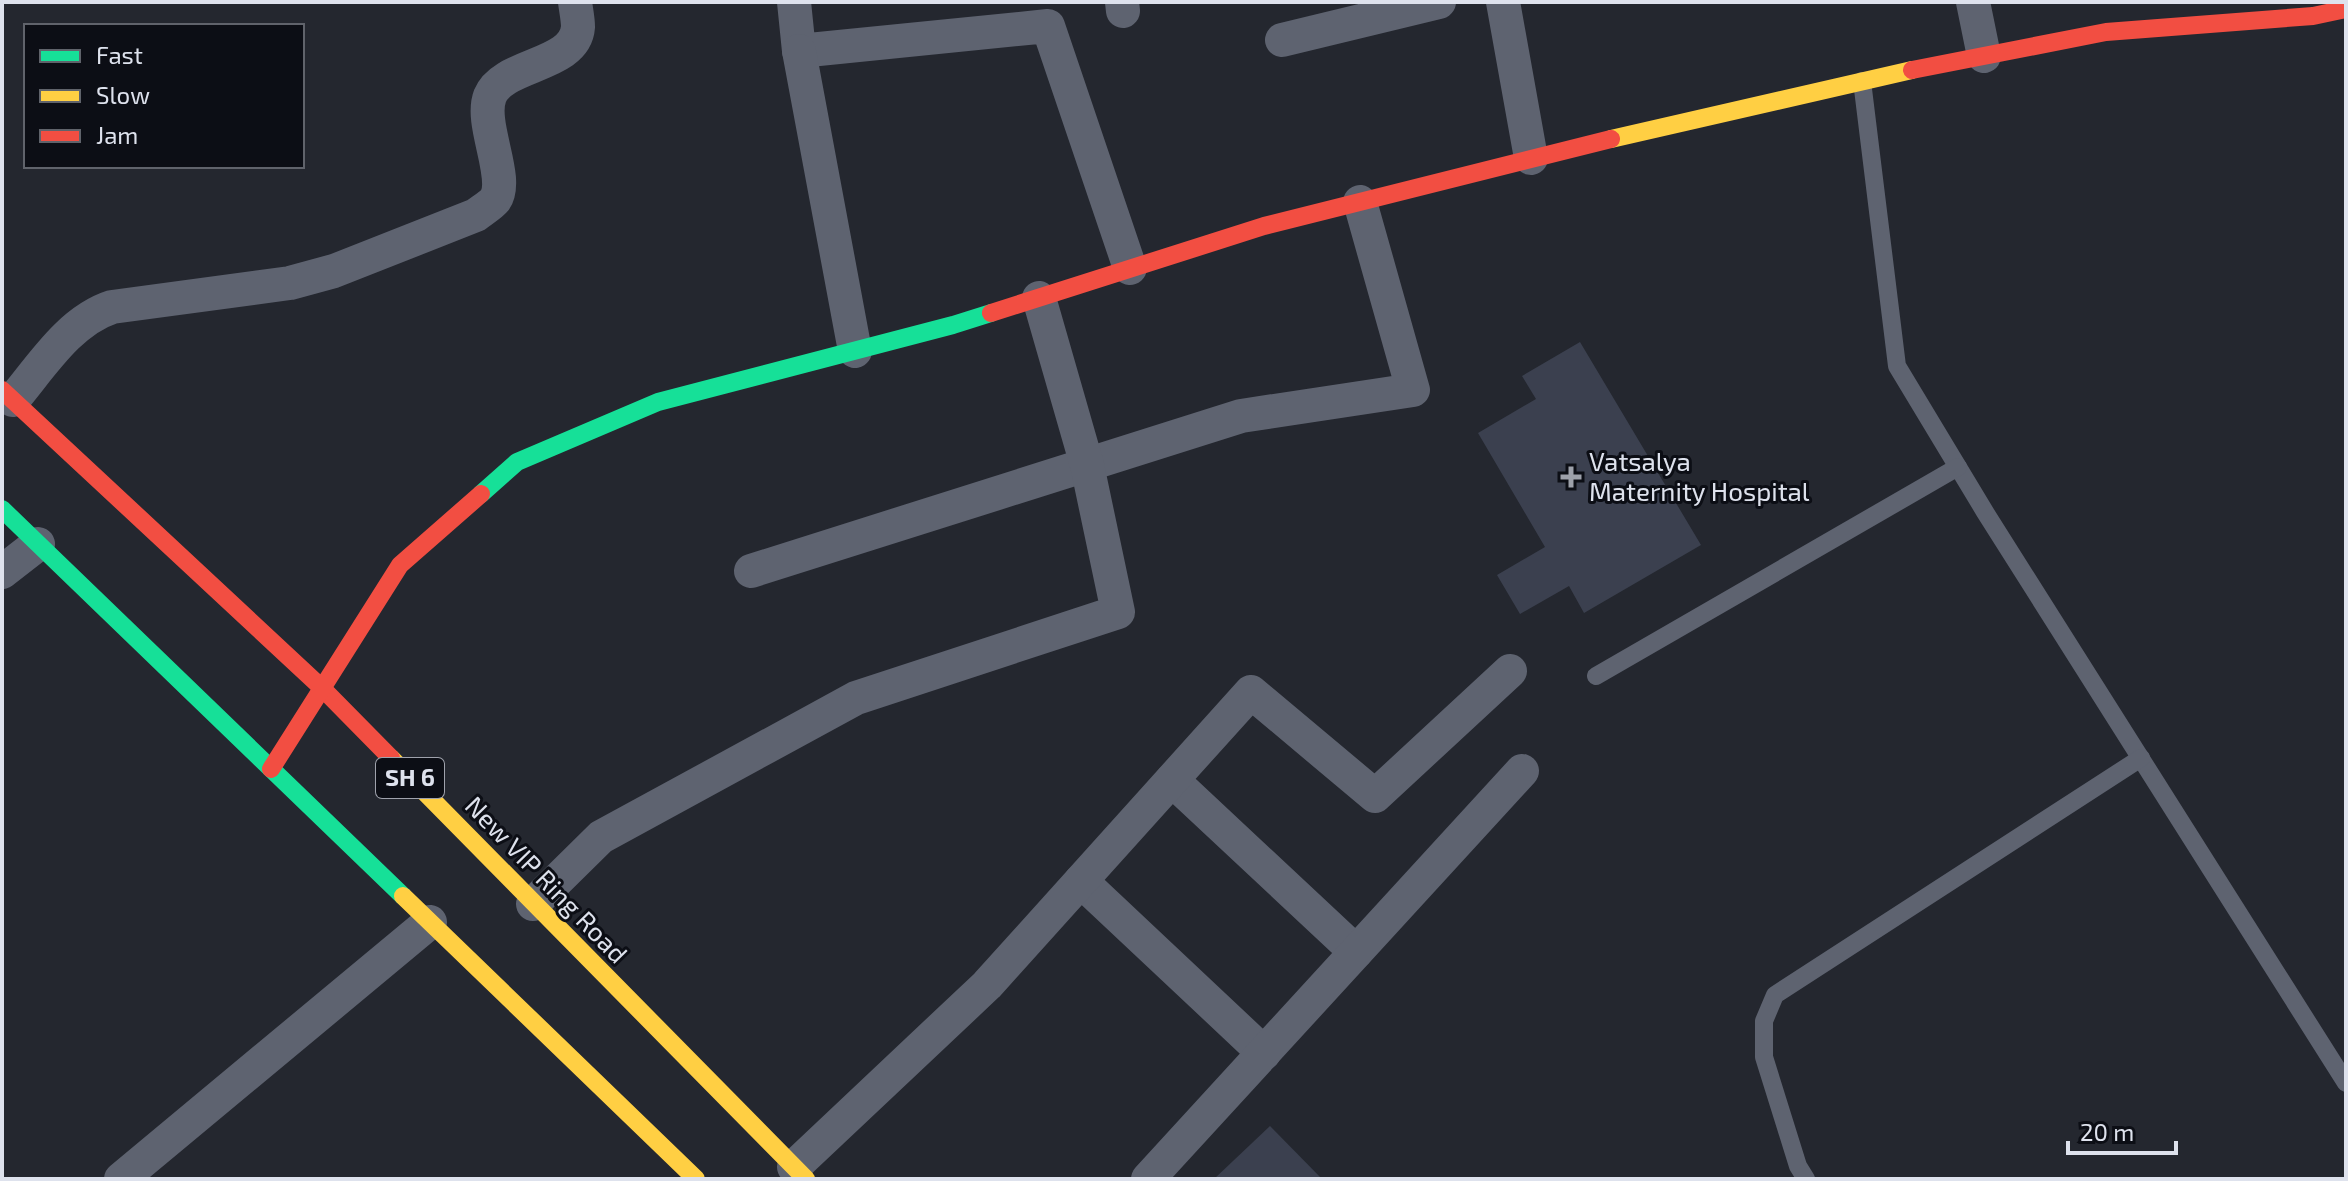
<svg xmlns="http://www.w3.org/2000/svg" width="2348" height="1181" viewBox="0 0 2348 1181" font-family="'Exo 2',sans-serif">
	<style>
		.building { fill: #3b404f }
		.lines { fill: none; stroke-linecap: round; stroke-linejoin: round }
		.lane { stroke: #5e6370; stroke-width: 18 }
		.street { stroke: #5e6370; stroke-width: 34 }
		.fast { stroke: #16e098; stroke-width: 18 }
		.slow { stroke: #ffcf43; stroke-width: 18 }
		.jam { stroke: #f24e42; stroke-width: 18 }
		.poi-dot { fill: #9da1aa; stroke: #0c0e15; stroke-width: 3 }
		.labels { text-anchor: middle; stroke-width: 6; stroke-linejoin: round; paint-order: stroke }
		.shield { fill: #0c0e15; stroke: #9fa2ac; stroke-width: 2 }
		.shield-label { font-size: 24px; font-weight: bold; fill: #dee2ed }
		.poi-label { font-size: 26px; fill: #dee2ed; stroke: #0c0e15; text-anchor: start }
		.street-label { font-size: 26px; fill: #dee2ed; stroke: #0c0e15 }
	</style>
	<rect width="100%" height="100%" fill="#24272f"/>
	<g class="building">
		<polygon points="1580,342 1701,545 1584,613 1569,586 1520,614 1497,575 1545,547 1478,433 1536,399 1522,376"/>
		<polygon points="1270,1126 1322,1179 1214,1179"/>
	</g>
	<g class="lines">
		<g class="lane">
			<polyline points="1862,81 1897,366 1985,512 2346,1083"/>
			<polyline points="1596,676 1958,467"/>
			<polyline points="1806,1179 1798,1166 1764,1057 1764,1021 1775,995 2141,758"/>
		</g>
		<g class="street">
			<polyline points="794,2 799,51 1048,26 1130,268"/>
			<polyline points="1122,2 1123,11"/>
			<polyline points="1503,2 1531,158"/>
			<polyline points="1973,2 1984,56"/>
			<polyline points="1282,40 1439,2"/>
			<polyline points="799,51 855,351"/>
			<path d="M13,400C41,367 69,321 112,307L290,283L334,271L476,215C481,211 491,205 495,200C510,178 479,124 490,96C503,63 575,67 578,27C578,19 576,10 575,2"/>
			<polyline points="751,571 1241,416 1413,390 1360,202"/>
			<polyline points="2,572 38,544"/>
			<polyline points="1172,780 1356,952"/>
			<polyline points="1081,881 1264,1053"/>
			<polyline points="533,904 601,837 856,698 1118,612 1087,465 1039,298"/>
			<polyline points="794,1167 987,985 1251,692 1375,796 1510,671"/>
			<polyline points="121,1179 430,922"/>
			<polyline points="1148,1179 1522,771"/>
		</g>
		<g class="fast">
			<polyline points="481,494 517,462 658,402 953,325 991,313"/>
			<polyline points="2,509 403,896"/>
		</g>
		<g class="slow">
			<polyline points="1611,139 1912,70"/>
			<polyline points="391,758 806,1179"/>
			<polyline points="403,896 696,1179"/>
		</g>
		<g class="jam">
			<polyline points="1912,70 2106,32 2313,16 2346,9"/>
			<polyline points="991,313 1264,226 1611,139"/>
			<polyline points="2,390 322,688 391,758"/>
			<polyline points="271,769 400,565 481,494"/>
		</g>
	</g>
	<path class="poi-dot" d="M1567 465h8v8h8v8h-8v8h-8v-8h-8v-8h8z"/>
	<g class="labels">
		<rect class="shield" x="376" y="758" width="68" height="40" rx="6"/>
		<g class="shield-label">
			<text x="410" y="786">SH 6</text>
		</g>
		<g class="poi-label">
			<text x="1589" y="471">Vatsalya<tspan x="1589" dy="30">Maternity Hospital</tspan></text>
		</g>
		<g class="street-label">
			<text transform="translate(546 880) rotate(46)" y="9">New VIP Ring Road</text>
		</g>
	</g>
	<rect width="2348" height="1181" fill="none" stroke="#dee2ed" stroke-width="8"/>
	<rect x="24" y="24" width="280" height="144" fill="#0c0e15" stroke="#60636b" stroke-width="2"/>
	<rect x="40" y="50" width="40" height="12" fill="#16e098" stroke="#60636b" stroke-width="2"/>
	<text x="96" y="64" font-size="24" fill="#dee2ed">Fast</text>
	<rect x="40" y="90" width="40" height="12" fill="#ffcf43" stroke="#60636b" stroke-width="2"/>
	<text x="96" y="104" font-size="24" fill="#dee2ed">Slow</text>
	<rect x="40" y="130" width="40" height="12" fill="#f24e42" stroke="#60636b" stroke-width="2"/>
	<text x="96" y="144" font-size="24" fill="#dee2ed">Jam</text>
	<path d="M2068 1141v12h108v-12" fill="none" stroke="#dee2ed" stroke-width="4"/>
	<text x="2080" y="1141" font-size="24" fill="#dee2ed" stroke="#0c0e15" stroke-width="6" paint-order="stroke">20 m</text>
</svg>
